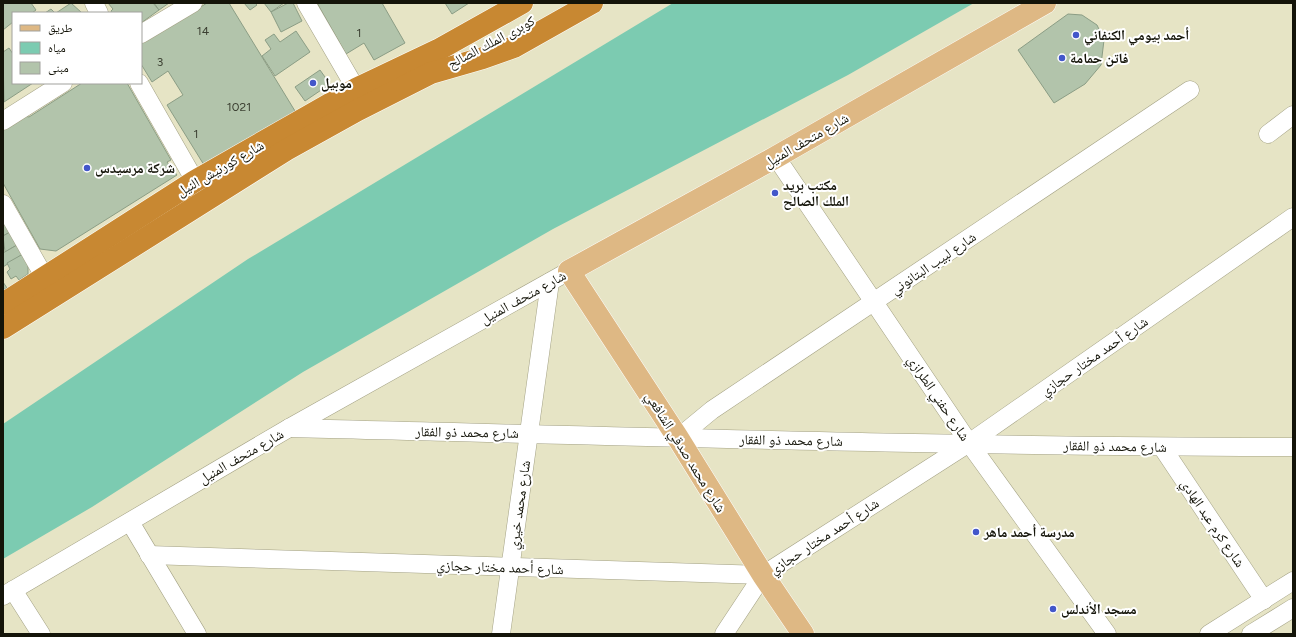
<svg xmlns="http://www.w3.org/2000/svg" width="1296" height="637" viewBox="0 0 1296 637" font-family="Figtree,'Noto Naskh Arabic',sans-serif">
	<style>
		.water { fill: #7ccbb1 }
		.building { fill: #b2c4ab; stroke: #8b9d85 }
		.lines { fill: none; stroke-linecap: round; stroke-linejoin: round }
		.minor-casing { stroke: #a3a184; stroke-width: 19 }
		.major-casing { stroke: #fff; stroke-width: 23 }
		.highway-casing { stroke: #fff; stroke-width: 23 }
		.minor { stroke: #fff; stroke-width: 18 }
		.major { stroke: #deb884; stroke-width: 22 }
		.highway { stroke: #c88832; stroke-width: 22 }
		.poi-dot { fill: #4357ca; stroke: #fff; stroke-width: 1.5 }
		.labels { text-anchor: middle; stroke-width: 4; stroke-linejoin: round; paint-order: stroke }
		.number-label { font-size: 12px; fill: #3c4032 }
		.poi-label { font-size: 14px; font-weight: bold; fill: #141409; stroke: #fff; text-anchor: start }
		.street-label { font-size: 14px; fill: #141409; stroke: #fff }
	</style>
	<rect width="100%" height="100%" fill="#e6e4c5"/>
	<polygon class="water" points="673,3 974,3 848,75 553,229 303,372 92,507 3,559 3,424 248,259"/>
	<g class="building">
		<polygon points="3,3 31,3 36,10 32,13 13,13 13,22 3,30"/>
		<polygon points="71,3 82,13 56,13"/>
		<polygon points="108,3 153,3 159,10 141,23 141,13 112,13 111,11 113,9"/>
		<polygon points="154,3 169,3 159,10"/>
		<polygon points="207,3 229,3 295,111 204,165 167,105 183,95 168,71 152,82 141,64 141,37 168,27"/>
		<polygon points="244,3 255,3 257,5 250,10"/>
		<polygon points="264,3 284,3 271,12"/>
		<polygon points="288,3 293,3 302,21 281,32 271,12"/>
		<polygon points="317,3 382,3 405,43 374,60 364,43 346,54"/>
		<polygon points="445,3 469,3 452,14"/>
		<polygon points="51,9 55,13 45,13"/>
		<polygon points="1068,14 1082,15 1097,25 1104,40 1101,65 1085,84 1054,103 1018,50"/>
		<polygon points="296,31 310,52 275,76 262,56 271,49 265,40 274,34 280,42"/>
		<polygon points="9,48 13,54 13,83 33,83 4,102 3,52"/>
		<polygon points="320,70 330,84 305,101 295,87"/>
		<polygon points="82,83 127,83 171,160 167,162 177,175 56,251 40,249 3,183 3,130 25,116 29,117"/>
		<polygon points="3,221 10,232 3,236"/>
		<polygon points="10,232 17,245 5,252 3,236"/>
		<polygon points="17,245 23,254 3,267 3,253"/>
		<polygon points="23,254 28,264 28,274 19,280 16,276 11,279 7,272 10,269 7,263"/>
		<polygon points="3,282 7,288 3,290"/>
	</g>
	<g class="lines">
		<g class="minor-casing">
			<g id="minor">
				<polyline points="94,3 99,13"/>
				<polyline points="306,3 356,89"/>
				<polyline points="141,34 193,3"/>
				<polyline points="139,83 195,181"/>
				<polyline points="3,121 63,83"/>
				<polyline points="1268,134 1293,115"/>
				<polyline points="776,157 969,443 1107,634"/>
				<polyline points="3,204 45,278"/>
				<path d="M289,428C624,436 958,447 1293,447"/>
				<polyline points="678,438 712,410 1190,90"/>
				<polyline points="1162,447 1264,600"/>
				<polyline points="130,522 197,634"/>
				<polyline points="149,555 763,575 969,443 1293,217"/>
				<polyline points="13,590 41,634"/>
				<polyline points="3,596 289,428 569,271"/>
				<polyline points="501,634 550,282"/>
				<polyline points="724,634 763,575"/>
				<polyline points="1209,634 1293,581"/>
				<polyline points="1251,634 1293,608"/>
			</g>
		</g>
		<g class="major-casing">
			<polyline id="major" points="803,634 763,575 678,438 569,271 776,157 1045,3"/>
		</g>
		<g class="highway-casing">
			<g id="highway">
				<polyline points="3,304 195,181 356,89 438,50 522,3"/>
				<polyline points="3,328 286,150 358,110 431,73 483,58 514,47 592,3"/>
			</g>
		</g>
		<use href="#minor" class="minor"/>
		<use href="#major" class="major"/>
		<use href="#highway" class="highway"/>
	</g>
	<g class="poi-dot">
		<circle cx="1076" cy="35" r="4"/>
		<circle cx="1062" cy="58" r="4"/>
		<circle cx="313" cy="83" r="4"/>
		<circle cx="87" cy="168" r="4"/>
		<circle cx="775" cy="193" r="4"/>
		<circle cx="976" cy="532" r="4"/>
		<circle cx="1053" cy="609" r="4"/>
	</g>
	<g class="labels">
		<g class="number-label">
			<text x="203" y="35">14</text>
			<text x="359" y="37">1</text>
			<text x="160" y="66">3</text>
			<text x="239" y="111">1021</text>
			<text x="196" y="138">1</text>
		</g>
		<g class="poi-label">
			<text x="1084" y="40">أحمد بيومي الكنفاني</text>
			<text x="1070" y="63">فاتن حمامة</text>
			<text x="321" y="88">موبيل</text>
			<text x="95" y="173">شركة مرسيدس</text>
			<text x="783" y="190">مكتب بريد<tspan x="783" dy="16">الملك الصالح</tspan></text>
			<text x="984" y="537">مدرسة أحمد ماهر</text>
			<text x="1061" y="614">مسجد الأندلس</text>
		</g>
		<g class="street-label">
			<text transform="translate(491 42) rotate(-28)" y="5">كوبرى الملك الصالح</text>
			<text transform="translate(806 140) rotate(-30)" y="5">شارع متحف المنيل</text>
			<text transform="translate(220 168) rotate(-30)" y="5">شارع كورنيش النيل</text>
			<text transform="translate(933 263) rotate(-34)" y="5">شارع لبيب البتانوني</text>
			<text transform="translate(523 297) rotate(-29)" y="5">شارع متحف المنيل</text>
			<text transform="translate(1094 356) rotate(-35)" y="5">شارع أحمد مختار حجازي</text>
			<text transform="translate(939 398) rotate(56)" y="5">شارع حفني الطرازي</text>
			<text transform="translate(467 432) rotate(1)" y="5">شارع محمد ذو الفقار</text>
			<text transform="translate(791 440) rotate(1)" y="5">شارع محمد ذو الفقار</text>
			<text transform="translate(1115 446) rotate(1)" y="5">شارع محمد ذو الفقار</text>
			<text transform="translate(686 452) rotate(58)" y="5">شارع محمد صدقي الشافعي</text>
			<text transform="translate(241 456) rotate(-30)" y="5">شارع متحف المنيل</text>
			<text transform="translate(519 505) rotate(-82)" y="5">شارع محمد خيري</text>
			<text transform="translate(1213 523) rotate(56)" y="5">شارع كرم عبد الهادي</text>
			<text transform="translate(824 536) rotate(-33)" y="5">شارع أحمد مختار حجازي</text>
			<text transform="translate(500 567) rotate(2)" y="5">شارع أحمد مختار حجازي</text>
		</g>
	</g>
	<rect width="1296" height="637" fill="none" stroke="#141409" stroke-width="8"/>
	<rect x="12" y="12" width="130" height="72" fill="#ffffff" stroke="#a1a19d"/>
	<rect x="20" y="25" width="20" height="6" fill="#deb884" stroke="#a1a19d"/>
	<text x="48" y="32" font-size="12" fill="#141409">طريق</text>
	<rect x="20" y="42" width="20" height="12" fill="#7ccbb1" stroke="#a1a19d"/>
	<text x="48" y="52" font-size="12" fill="#141409">مياه</text>
	<rect x="20" y="62" width="20" height="12" fill="#b2c4ab" stroke="#a1a19d"/>
	<text x="48" y="72" font-size="12" fill="#141409">مبنى</text>
</svg>
